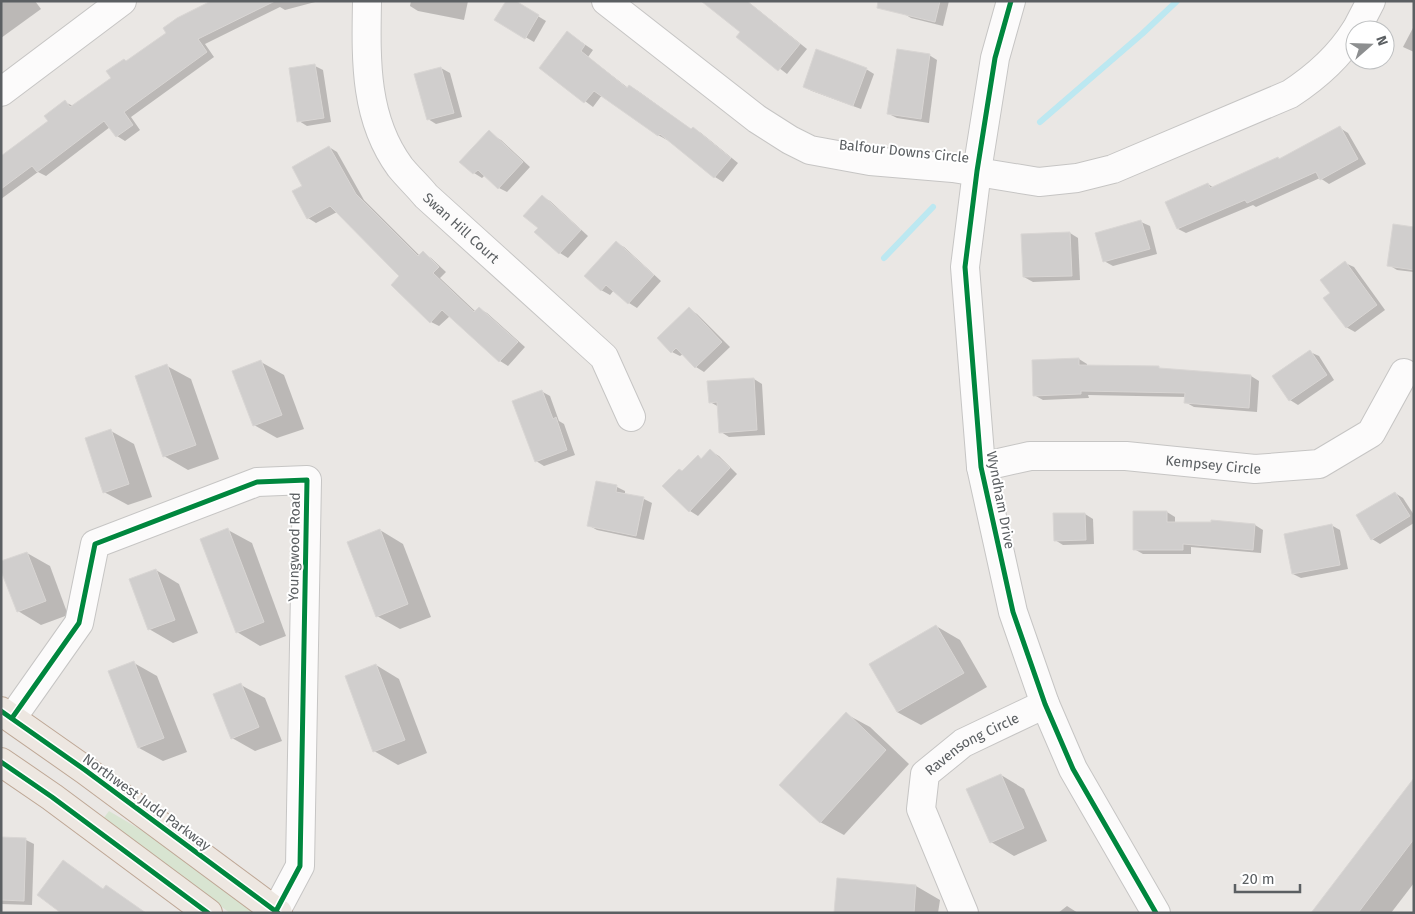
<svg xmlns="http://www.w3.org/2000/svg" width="1415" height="914" viewBox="0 0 1415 914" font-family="'Fira Sans',sans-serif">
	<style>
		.green { fill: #d8e4d1 }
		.shadow { fill: #0003 }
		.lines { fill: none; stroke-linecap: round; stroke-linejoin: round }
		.stream { stroke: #bce8f1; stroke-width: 6 }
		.building { fill: #d0cecd; stroke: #d9d6d4 }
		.minor-casing { stroke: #c6c5c4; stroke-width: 30 }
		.highway-casing { stroke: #bea795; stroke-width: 30 }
		.minor { stroke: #fcfbfb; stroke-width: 28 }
		.highway { stroke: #ede7e1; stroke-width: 28 }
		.cycleway-casing { stroke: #fff; stroke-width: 8 }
		.cycleway { stroke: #00873e; stroke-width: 5 }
		.labels { text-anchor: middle; stroke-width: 4; stroke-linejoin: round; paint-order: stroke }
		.street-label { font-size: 14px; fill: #5b5f62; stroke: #fff }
	</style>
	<rect width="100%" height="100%" fill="#eae7e4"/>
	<polygon class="green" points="109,811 153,837 257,913 230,913 103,819"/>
	<g class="shadow">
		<polygon points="1,1 35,1 41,9 1,38"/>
		<polygon points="214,1 319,1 285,10 280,7 205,44 214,57 131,117 140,130 125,141 117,136 110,127 46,176 38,172 1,199 1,157 50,121 65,102 73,106 112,78 127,62"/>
		<polygon points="411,1 468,1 464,20 418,11 410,6"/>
		<polygon points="513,1 546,21 534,42 496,20"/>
		<polygon points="747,1 807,49 787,74 738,37 742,32"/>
		<polygon points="906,1 949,1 943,26 911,18 903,13"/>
		<polygon points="1414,26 1414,52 1403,47"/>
		<polygon points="568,33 593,50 588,57 628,88 630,86 638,91 692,130 693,128 701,133 738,163 723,182 715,177 668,139 667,140 658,135 602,95 593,107 541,68"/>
		<polygon points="929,55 937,60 929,123 897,118 889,114"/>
		<polygon points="315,66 323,70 331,122 307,126 299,121"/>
		<polygon points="441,68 450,73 462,117 436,124 428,119"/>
		<polygon points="866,69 874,74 861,109 812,91 804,87"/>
		<polygon points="1340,128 1348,133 1366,164 1329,184 1320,178 1256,207 1253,205 1186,233 1178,229 1208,184 1214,188 1280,160"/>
		<polygon points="492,135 501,140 530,167 507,192 499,188 485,175 482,178 474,173 461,162"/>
		<polygon points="329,147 337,152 364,200 420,256 423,253 431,258 446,272 440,278 476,312 479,309 487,313 525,347 508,366 500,361 450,316 439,326 431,322 401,276 337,212 316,223 308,218 304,186"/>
		<polygon points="542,197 550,201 588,236 568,258 560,253 536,232 539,228"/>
		<polygon points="1141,222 1150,226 1157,254 1113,266 1104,261"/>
		<polygon points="1414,228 1414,272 1397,270 1389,265"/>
		<polygon points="1070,233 1078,238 1080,280 1033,282 1024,277"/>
		<polygon points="616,243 624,247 661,281 637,308 629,303 614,290 610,295 601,290"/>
		<polygon points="1345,263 1354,267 1385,310 1355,332 1346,327 1332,293"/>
		<polygon points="689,309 697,314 730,347 704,372 696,367 683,354 680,356 672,352"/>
		<polygon points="1310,352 1319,356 1334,380 1298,405 1290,400"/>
		<polygon points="1079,359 1087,364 1087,366 1158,368 1162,370 1251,376 1259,381 1257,412 1194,407 1185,402 1186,397 1088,395 1089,398 1043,400 1034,395"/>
		<polygon points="261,362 284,375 304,429 277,438 254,425"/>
		<polygon points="167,366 191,379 219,459 188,470 164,456"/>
		<polygon points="754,379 762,384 765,435 729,437 721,432 719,407 710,402"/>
		<polygon points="541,391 550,396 559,421 564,424 575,455 544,466 536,461"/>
		<polygon points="111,431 134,444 152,497 128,505 104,492"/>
		<polygon points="710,451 719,456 737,474 698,516 690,511 683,472 698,457 703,459"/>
		<polygon points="597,482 617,487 625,491 625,495 644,499 652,503 644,540 597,530 588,525"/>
		<polygon points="1395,493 1403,498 1414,515 1414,523 1380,544 1372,539"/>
		<polygon points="1167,512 1175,517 1175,523 1212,523 1212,522 1255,525 1263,530 1261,553 1191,547 1191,554 1143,554 1134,549"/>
		<polygon points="1085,514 1093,519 1094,544 1063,545 1055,540"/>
		<polygon points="1331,525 1340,530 1348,569 1301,578 1293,574"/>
		<polygon points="228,530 252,543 286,636 260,646 237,632"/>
		<polygon points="380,530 403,544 431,617 400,629 377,616"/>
		<polygon points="27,553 50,566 68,615 41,625 18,611"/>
		<polygon points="156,570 179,584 198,633 173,643 149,629"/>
		<polygon points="936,626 960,640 987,687 921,725 897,712"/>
		<polygon points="134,663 157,676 187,752 163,761 139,748 110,672"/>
		<polygon points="376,665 399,679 427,753 398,765 374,751"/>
		<polygon points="241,685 265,698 282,741 255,751 232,738"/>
		<polygon points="846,714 870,727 909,764 844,835 820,822"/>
		<polygon points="1001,775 1024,789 1047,841 1014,856 991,842"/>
		<polygon points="1414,781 1414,883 1391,913 1323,913"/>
		<polygon points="1,839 26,840 34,844 32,905 1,904"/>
		<polygon points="839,879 916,886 940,900 938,913 836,913"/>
		<polygon points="1067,906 1078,913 1058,913"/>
	</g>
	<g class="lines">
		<g class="stream">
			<polyline points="1040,122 1142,34 1177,1"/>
			<polyline points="884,258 933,207"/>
		</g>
	</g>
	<g class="building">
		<polygon points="211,1 275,1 198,39 207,52 124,112 133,125 116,137 104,121 37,172 32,166 1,189 1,156 48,121 44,116 65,100 70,107 111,78 106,71 124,59 126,61 166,33 163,28 177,18"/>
		<polygon points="506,1 516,1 539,15 525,39 494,20"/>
		<polygon points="701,1 747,1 800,44 778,71 736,37 740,32"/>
		<polygon points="878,1 940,1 935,22 877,8"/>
		<polygon points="567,31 585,45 581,51 627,88 629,85 691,129 693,127 731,158 714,178 660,134 658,136 594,91 584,103 539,68"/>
		<polygon points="816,49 867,68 853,106 803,87"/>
		<polygon points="897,49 930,54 921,119 887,114"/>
		<polygon points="315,64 324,118 297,122 289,68"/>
		<polygon points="441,67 454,113 427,120 414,74"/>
		<polygon points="1340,126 1358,159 1320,180 1316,172 1247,203 1245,200 1177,229 1165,202 1208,183 1210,188 1278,157 1279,159"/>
		<polygon points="489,130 523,162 498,189 478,170 473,174 459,162"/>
		<polygon points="329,146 356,194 418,256 423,251 439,267 433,273 474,312 479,307 518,342 499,362 442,310 430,323 391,285 399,276 330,206 307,219 292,191 302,186 292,167"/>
		<polygon points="542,195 581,230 559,254 534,232 538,228 523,216"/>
		<polygon points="1141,220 1150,249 1103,262 1095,233"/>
		<polygon points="1393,224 1414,227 1414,270 1387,266"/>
		<polygon points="1070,232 1072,276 1023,277 1021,234"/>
		<polygon points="616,241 654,275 628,304 606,285 601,291 584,276"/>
		<polygon points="1345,261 1377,305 1346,328 1323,298 1330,293 1320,280"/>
		<polygon points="689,307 722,342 695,368 676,348 671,353 657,338"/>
		<polygon points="1310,350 1327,375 1289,401 1272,376"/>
		<polygon points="1079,358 1079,365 1159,366 1159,368 1251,375 1249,408 1184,403 1185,393 1081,391 1081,394 1033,396 1032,360"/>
		<polygon points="261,360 282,415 253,426 232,371"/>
		<polygon points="167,364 196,445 163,457 135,376"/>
		<polygon points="754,378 757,430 719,433 717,402 709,403 707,381"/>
		<polygon points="542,390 553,419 556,417 567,450 535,462 512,401"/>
		<polygon points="111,429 129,484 103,493 85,438"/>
		<polygon points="710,449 730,468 689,512 662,486 679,469 682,471 698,455 701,459"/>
		<polygon points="596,481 617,485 616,492 644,497 636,536 587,526"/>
		<polygon points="1395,492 1410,516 1371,540 1356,515"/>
		<polygon points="1133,511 1167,511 1167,522 1211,522 1211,520 1255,524 1253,550 1183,544 1183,550 1133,550"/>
		<polygon points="1053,513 1085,513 1086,540 1054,541"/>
		<polygon points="1332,524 1340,565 1292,574 1284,534"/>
		<polygon points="228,528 264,622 236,633 200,539"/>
		<polygon points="380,529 408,604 376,617 347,542"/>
		<polygon points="27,552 46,601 17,612 1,571 1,561"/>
		<polygon points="156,569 175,620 148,630 129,579"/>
		<polygon points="936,625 964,673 897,712 869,664"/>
		<polygon points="134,661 164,738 138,748 108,671"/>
		<polygon points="376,664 405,740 373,752 345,676"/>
		<polygon points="241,683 259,727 231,739 213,694"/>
		<polygon points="846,712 886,750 820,823 779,785"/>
		<polygon points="1001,774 1024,828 990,843 966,789"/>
		<polygon points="1414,778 1414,839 1358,913 1311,913"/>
		<polygon points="1,837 26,838 24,901 1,900"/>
		<polygon points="63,860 103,889 106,885 146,913 61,913 37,895"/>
		<polygon points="837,878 916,885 914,913 834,913"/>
	</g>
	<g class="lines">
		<g class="minor-casing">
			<g id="minor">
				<path id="s1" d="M367,1C366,59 364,118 400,167C408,177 418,186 426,196L604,357L631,417"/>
				<path d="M606,1L757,119L790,140L810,150L870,161L953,168L1039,182L1077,178L1113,169L1290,94C1316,77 1338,58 1355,31"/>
				<polyline points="1011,1 995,58 977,171 965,267 981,467 1013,612 1045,704 1073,769 1156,913"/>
				<polyline points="1356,30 1371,1"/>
				<polyline points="1,92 122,1"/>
				<path id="s2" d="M981,467L1030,456H1126L1255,469L1319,464L1371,433L1404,373"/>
				<polyline points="12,718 79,623 95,544 257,482 307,480 300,866 276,911"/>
				<path id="s3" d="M964,913L921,809L925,774L963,743L1045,704"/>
			</g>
		</g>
		<g class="highway-casing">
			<g id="highway">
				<polyline points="1,711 85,770 278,913"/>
				<polyline points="1,762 52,797 208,913"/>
			</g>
		</g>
		<use href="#minor" class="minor"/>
		<use href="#highway" class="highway"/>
		<g class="cycleway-casing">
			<g id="cycleway">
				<polyline points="1011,1 995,58 977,171 965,267 981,467 1013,612 1045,704 1073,769 1156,913"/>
				<polyline points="1,711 85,770 278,913"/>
				<polyline points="12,718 79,623 95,544 257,482 307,480 300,866 276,911"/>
				<polyline points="1,762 52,797 208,913"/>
			</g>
		</g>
		<use href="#cycleway" class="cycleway"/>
	</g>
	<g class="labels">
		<g class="street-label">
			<text transform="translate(904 151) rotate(6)" y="5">Balfour Downs Circle</text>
			<text dy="5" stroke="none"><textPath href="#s1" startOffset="259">Swan Hill Court</textPath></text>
			<text dy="5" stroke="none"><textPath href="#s2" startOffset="234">Kempsey Circle</textPath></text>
			<text transform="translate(1001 500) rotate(79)" y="5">Wyndham Drive</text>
			<text transform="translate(294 547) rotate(-89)" y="5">Youngwood Road</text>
			<text dy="5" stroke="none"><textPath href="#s3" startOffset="204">Ravensong Circle</textPath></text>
			<text transform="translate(147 802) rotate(36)" y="5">Northwest Judd Parkway</text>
		</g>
	</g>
	<rect width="1415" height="914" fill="none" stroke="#5b5f62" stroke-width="5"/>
	<g transform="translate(1370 45) rotate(70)"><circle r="24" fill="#ffffff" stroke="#bdbfc0"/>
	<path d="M0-4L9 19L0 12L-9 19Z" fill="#8d8f90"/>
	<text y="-8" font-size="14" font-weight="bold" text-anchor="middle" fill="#5b5f62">N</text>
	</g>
	<path d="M1235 884v8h65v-8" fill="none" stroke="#5b5f62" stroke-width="2.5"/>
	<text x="1242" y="884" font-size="15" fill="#5b5f62" stroke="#ffffff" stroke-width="4" paint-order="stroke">20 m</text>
</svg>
